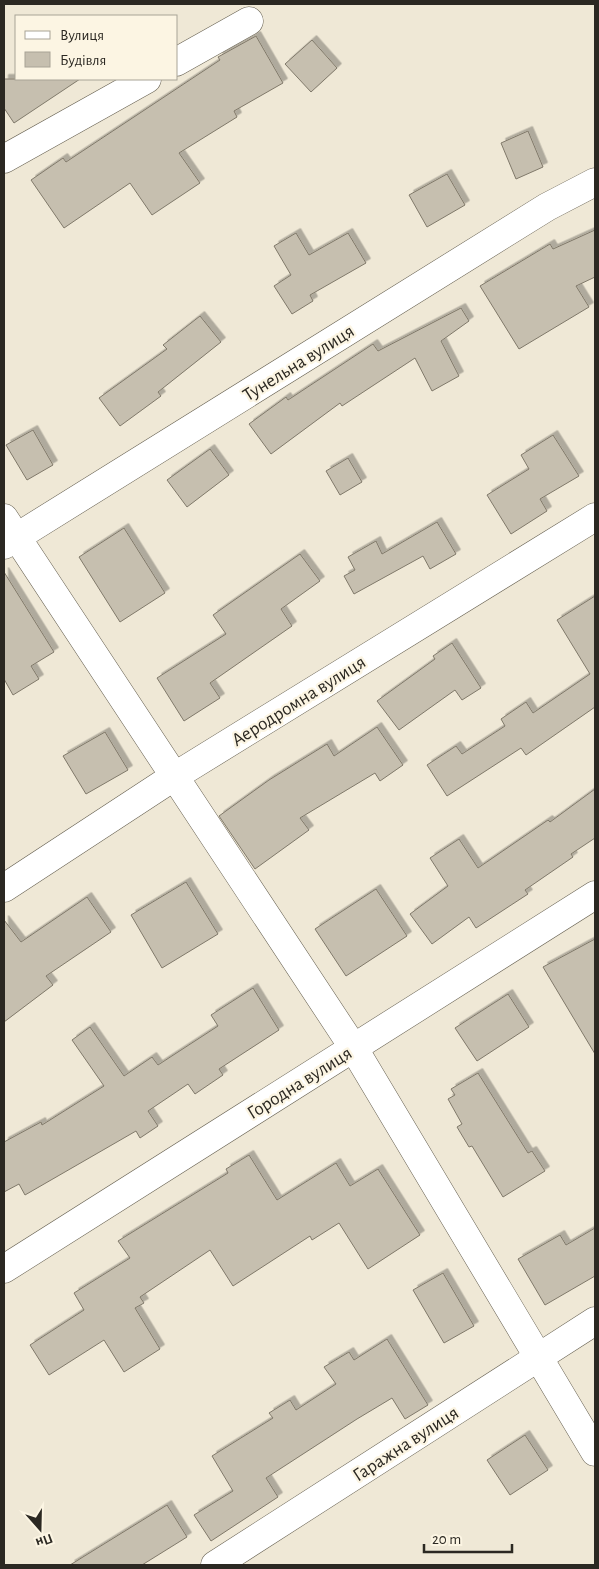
<svg xmlns="http://www.w3.org/2000/svg" width="599" height="1569" viewBox="0 0 599 1569" font-family="'Alegreya Sans',sans-serif">
	<style>
		.building { fill: #c6bfaf; stroke: #80796a; filter: url(#shadow) }
		.lines { fill: none; stroke-linecap: round; stroke-linejoin: round }
		.street-casing { stroke: #676152; stroke-width: 29 }
		.street { stroke: #fff; stroke-width: 28 }
		.labels { text-anchor: middle; stroke-width: 4.5; stroke-linejoin: round; paint-order: stroke }
		.street-label { font-size: 19px; fill: #2b2822; stroke: #fcf5e3 }
	</style>
	<defs>
		<filter id="shadow"><feDropShadow dx="4.5" dy="-4.5" stdDeviation="0" flood-color="#0004"/></filter>
	</defs>
	<rect width="100%" height="100%" fill="#efe8d6"/>
	<g class="building">
		<polygon points="256,36 283,83 234,111 237,117 179,153 200,183 152,215 130,183 64,228 31,180 63,158 66,162 220,60 218,57"/>
		<polygon points="312,40 337,68 311,92 285,64"/>
		<polygon points="4,79 80,79 14,123 4,108"/>
		<polygon points="528,131 543,167 516,179 501,143"/>
		<polygon points="447,174 465,205 427,227 409,195"/>
		<polygon points="595,230 595,277 576,286 589,307 519,349 480,286 550,244 553,249"/>
		<polygon points="296,233 309,255 348,233 366,263 310,295 313,301 292,314 274,286 291,275 274,246"/>
		<polygon points="461,308 469,321 441,341 459,376 432,391 415,358 342,406 340,403 271,454 249,424 286,397 288,400 373,344 378,351"/>
		<polygon points="200,316 221,342 158,392 161,396 120,426 99,398 167,349 163,345"/>
		<polygon points="33,430 53,465 27,480 6,445"/>
		<polygon points="553,435 579,476 540,499 547,511 511,534 487,495 529,469 521,455"/>
		<polygon points="210,449 229,475 187,507 167,480"/>
		<polygon points="348,458 362,482 340,495 326,471"/>
		<polygon points="437,522 456,554 430,569 423,556 354,594 344,576 355,570 348,557 376,541 382,554"/>
		<polygon points="124,528 165,593 120,622 79,557"/>
		<polygon points="300,554 320,581 281,609 292,626 210,683 220,698 184,721 157,678 226,634 213,615"/>
		<polygon points="4,572 54,652 31,666 39,679 13,695 4,679"/>
		<polygon points="595,596 595,707 526,755 521,748 447,796 427,765 456,746 462,754 505,726 501,719 526,702 533,713 590,674 557,620"/>
		<polygon points="452,643 481,688 462,700 455,690 399,730 377,701 435,659 433,656"/>
		<polygon points="377,727 403,765 380,781 375,773 300,818 309,830 255,869 219,816 269,780 327,744 334,756"/>
		<polygon points="105,732 128,770 86,794 63,756"/>
		<polygon points="595,789 595,838 571,854 573,857 525,890 528,894 476,928 469,917 432,944 410,914 448,886 430,858 459,839 478,868 548,820 550,822"/>
		<polygon points="186,882 218,934 162,968 131,915"/>
		<polygon points="376,889 407,936 346,976 315,929"/>
		<polygon points="87,897 111,932 46,976 53,985 4,1022 4,920 21,942"/>
		<polygon points="595,939 595,1054 543,967"/>
		<polygon points="253,988 279,1030 219,1069 223,1075 195,1094 188,1084 148,1111 158,1126 140,1138 136,1131 25,1195 19,1184 4,1192 4,1142 41,1122 42,1125 104,1086 72,1040 90,1027 124,1076 152,1057 158,1065 218,1026 211,1015"/>
		<polygon points="508,994 529,1027 477,1061 455,1028"/>
		<polygon points="478,1073 528,1153 532,1151 545,1171 503,1197 472,1146 469,1147 457,1127 462,1124 448,1099 455,1095 451,1089"/>
		<polygon points="249,1155 277,1200 336,1163 350,1186 378,1169 420,1235 368,1269 339,1223 312,1240 310,1236 233,1286 210,1250 140,1297 144,1303 135,1308 160,1349 124,1372 104,1340 49,1375 30,1345 84,1310 74,1293 130,1258 118,1241 228,1173 226,1169"/>
		<polygon points="595,1228 595,1276 545,1305 518,1259 560,1235 566,1245"/>
		<polygon points="443,1273 474,1326 444,1343 413,1290"/>
		<polygon points="387,1339 428,1405 405,1419 392,1398 357,1419 266,1478 278,1497 211,1541 194,1515 233,1491 212,1456 273,1418 269,1413 290,1400 296,1410 336,1384 324,1367 349,1352 354,1360"/>
		<polygon points="525,1435 548,1470 510,1495 487,1460"/>
		<polygon points="167,1505 187,1537 142,1565 70,1565"/>
	</g>
	<g class="lines">
		<g class="street-casing">
			<g id="street">
				<polyline points="176,62 249,21"/>
				<polyline points="4,159 147,79"/>
				<polyline points="4,518 353,1047 595,1452"/>
				<polyline points="4,545 547,207 595,182"/>
				<polyline points="4,888 175,776 595,517"/>
				<polyline points="4,1269 595,895"/>
				<polyline points="215,1565 595,1321"/>
			</g>
		</g>
		<use href="#street" class="street"/>
	</g>
	<g class="labels">
		<g class="street-label">
			<text transform="translate(298 362) rotate(-32)" y="7">Тунельна вулиця</text>
			<text transform="translate(298 700) rotate(-32)" y="7">Аеродромна вулиця</text>
			<text transform="translate(299 1082) rotate(-32)" y="7">Городна вулиця</text>
			<text transform="translate(405 1443) rotate(-33)" y="7">Гаражна вулиця</text>
		</g>
	</g>
	<rect width="599" height="1569" fill="none" stroke="#2b2822" stroke-width="10"/>
	<rect x="15" y="15" width="162" height="65" fill="#fcf5e3" stroke="#a8a396"/>
	<rect x="25" y="31" width="25" height="8" fill="#ffffff" stroke="#a8a396"/>
	<text x="60" y="40" font-size="15" fill="#2b2822">Вулиця</text>
	<rect x="25" y="52" width="25" height="15" fill="#c6bfaf" stroke="#a8a396"/>
	<text x="60" y="65" font-size="15" fill="#2b2822">Будівля</text>
	<g transform="translate(40 1529) rotate(160)" stroke="#fcf5e3" stroke-width="4" paint-order="stroke">
	<path d="M0-4L9 19L0 12L-9 19Z" fill="#2b2822"/>
	<text y="-8" font-size="14" font-weight="bold" text-anchor="middle" fill="#2b2822">Пн</text>
	</g>
	<path d="M424 1544v8h88v-8" fill="none" stroke="#2b2822" stroke-width="2.5"/>
	<text x="432" y="1544" font-size="15" fill="#2b2822" stroke="#fcf5e3" stroke-width="4" paint-order="stroke">20 m</text>
</svg>
